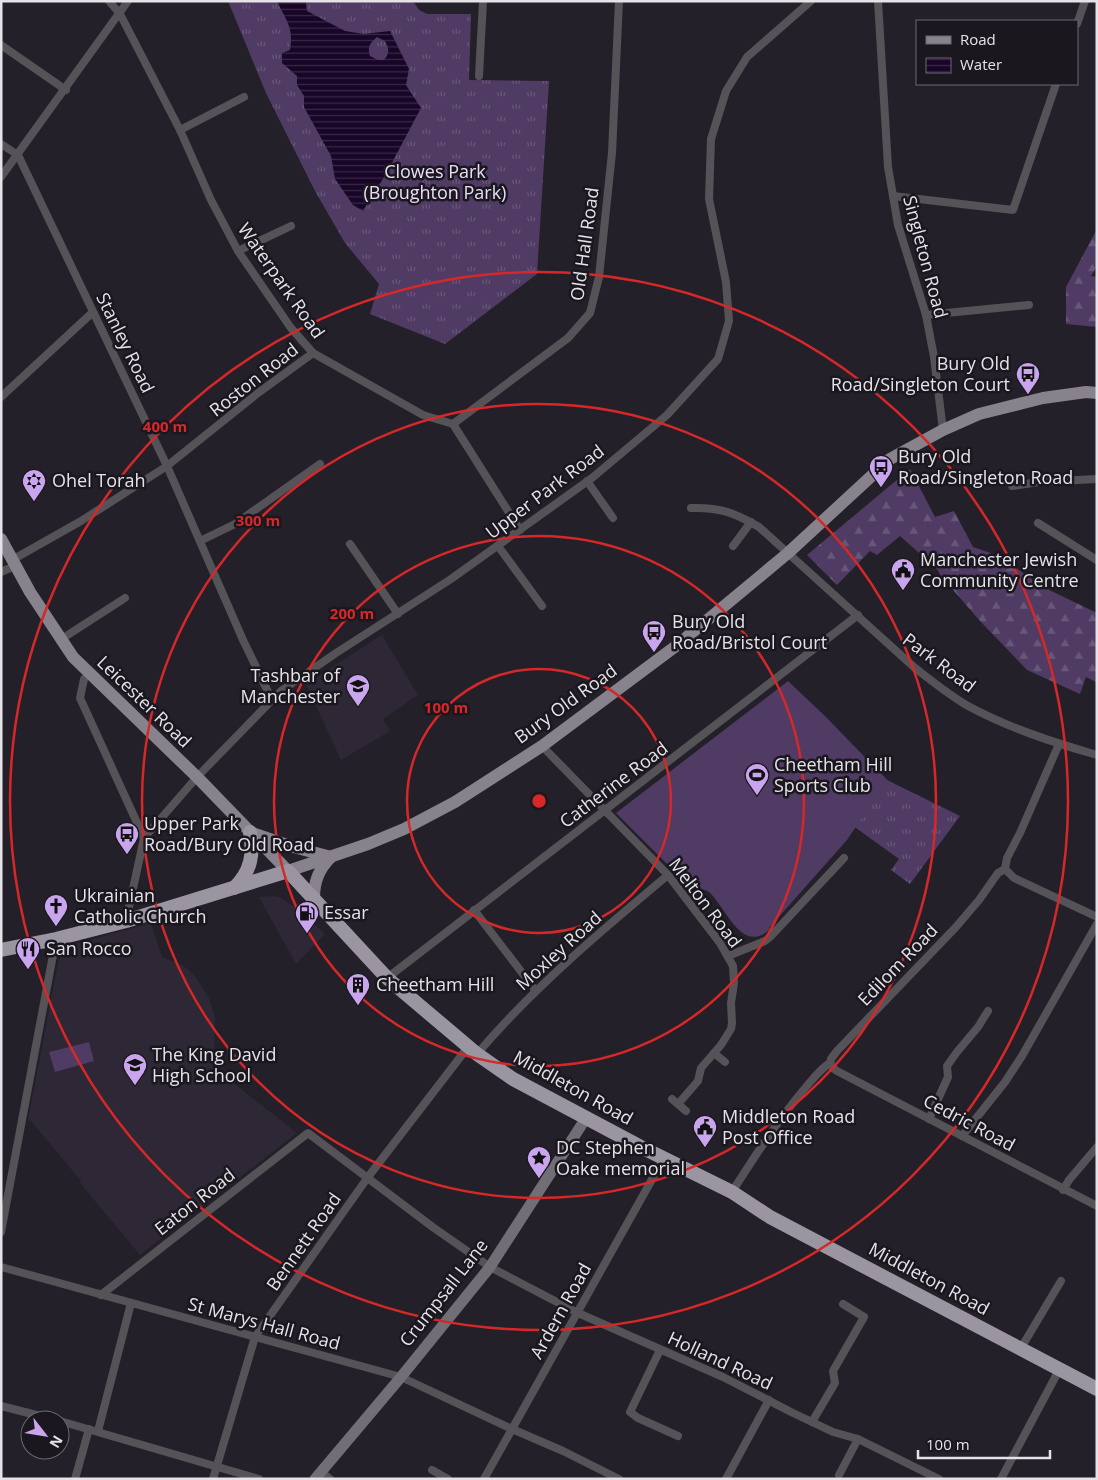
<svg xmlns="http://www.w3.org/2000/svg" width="1098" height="1480" viewBox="0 0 1098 1480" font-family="'Open Sans',sans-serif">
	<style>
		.built { fill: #2e2735 }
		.grass { fill: url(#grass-tufts) }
		.forest { fill: url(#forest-firs) }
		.pitch { fill: #4f3b63 }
		.water { fill: url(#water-rules); fill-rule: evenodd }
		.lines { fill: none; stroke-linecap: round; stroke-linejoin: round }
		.street { stroke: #555357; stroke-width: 8 }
		.secondary { stroke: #716e75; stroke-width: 11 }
		.primary { stroke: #87828b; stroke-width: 12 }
		.highway { stroke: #9a95a0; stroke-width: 14 }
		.ring { fill: none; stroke: #d62828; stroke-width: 2.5 }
		.labels { text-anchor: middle; stroke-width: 5; stroke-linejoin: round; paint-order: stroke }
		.park-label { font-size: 18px; fill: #eaddf8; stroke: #1b171f }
		.street-label { font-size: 18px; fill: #e5e3e8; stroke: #1b171f }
		.poi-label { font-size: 18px; fill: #e5e3e8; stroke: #1b171f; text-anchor: start }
		.centre { fill: #d62828; stroke: #1b171f; stroke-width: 2.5 }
		.ring-label { font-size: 15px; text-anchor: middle; font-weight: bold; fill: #d62828; stroke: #1b171f; stroke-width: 5; stroke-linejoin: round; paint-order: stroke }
	</style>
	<defs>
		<pattern id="grass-tufts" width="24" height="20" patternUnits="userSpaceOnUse" patternTransform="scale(1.25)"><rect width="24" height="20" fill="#4f3b63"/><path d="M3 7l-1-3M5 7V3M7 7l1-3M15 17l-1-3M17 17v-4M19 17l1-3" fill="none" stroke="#685779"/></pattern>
		<pattern id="forest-firs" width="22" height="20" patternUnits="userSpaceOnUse" patternTransform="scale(1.25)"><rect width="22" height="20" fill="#4f3b63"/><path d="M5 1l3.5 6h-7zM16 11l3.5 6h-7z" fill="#685779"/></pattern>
		<pattern id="water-rules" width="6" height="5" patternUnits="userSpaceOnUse" patternTransform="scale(1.25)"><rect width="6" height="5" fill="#180527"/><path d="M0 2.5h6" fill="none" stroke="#392946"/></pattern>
	</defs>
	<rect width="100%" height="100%" fill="#242029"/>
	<g class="built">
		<polygon points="382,635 418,695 383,719 390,731 341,760 306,684"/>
		<polygon points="272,896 279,897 298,909 325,934 296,964 259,897"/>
		<polygon points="151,923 162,957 182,965 190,971 196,978 209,998 215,1017 214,1062 218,1071 297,1133 140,1255 80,1183 81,1181 31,1121 28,1120 61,948"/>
	</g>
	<g class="grass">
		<polygon points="228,1 413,1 419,10 427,14 471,14 469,80 549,81 537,274 445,344 370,314 379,284 345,243 315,191 266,93"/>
		<polygon points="878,770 887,780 960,816 910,884 891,870 899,859 838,815"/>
	</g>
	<g class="forest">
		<polygon points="1097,229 1097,266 1091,276 1097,277 1097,327 1066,324 1066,287"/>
		<polygon points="910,469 935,517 954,511 973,547 999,556 1043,587 1097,613 1096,682 1086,677 1080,694 1027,670 980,621 941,576 937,569 900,536 877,555 870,551 837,585 807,555"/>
	</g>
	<g class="pitch">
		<path d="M788,681L825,716L887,780L847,840L769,928L770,929C742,956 725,906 709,892C704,888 696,889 690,891L672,869L616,813Z"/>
		<polygon points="89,1042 94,1061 55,1072 49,1052"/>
	</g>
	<path class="water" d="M277,1H306L307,11L345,31L364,34L390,31L409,69L406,85L421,108L386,174L363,211L353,205L335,179L331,156L304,107V96L297,85V76L282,63V53L290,50C294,27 286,21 277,1ZM377,37L385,41C389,48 390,53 384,60H378L370,56C367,47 370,43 377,37Z"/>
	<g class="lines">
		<g class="street">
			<polyline points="109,1 120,14 180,130 211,200 238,251 291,328 313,353 423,415 453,424 520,530"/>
			<polyline points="878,1 888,167 898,225 926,315 934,357 943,430"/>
			<polyline points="1077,24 1085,1"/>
			<polyline points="1,45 66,90"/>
			<polyline points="479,76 483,1"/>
			<polyline points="180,130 244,97"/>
			<polyline points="1,144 18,155 167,466 243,640 272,700"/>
			<polyline points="1,177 128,1"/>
			<polyline points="893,196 1013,210 1056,84"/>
			<polyline points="238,251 291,226"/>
			<polyline points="926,315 1029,305"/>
			<polyline points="1,397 93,312"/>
			<polyline points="453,424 568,338 590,313 599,277 612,153 619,1"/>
			<polyline points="587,481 613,518"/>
			<polyline points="1012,486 1039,482 1097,479"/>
			<path d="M691,508C720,507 735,513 759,527L915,668C932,681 949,695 968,706C1009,728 1052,742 1097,755"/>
			<polyline points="1038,523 1097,560"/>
			<polyline points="200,541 235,524 320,464"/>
			<polyline points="350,544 398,614"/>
			<polyline points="498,546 542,606"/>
			<polyline points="733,546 751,522"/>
			<polyline points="12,560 81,521 167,466 258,393 313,353"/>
			<polyline points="1,572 15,566"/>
			<polyline points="60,640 125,598"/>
			<polyline points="89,674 84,679 80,698 144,838"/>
			<polyline points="542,746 668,875 720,943 733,966 734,983 731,1003 732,1023 731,1029 721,1045 701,1068 698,1081 678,1104"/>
			<polyline points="1005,869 1014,878 1097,917"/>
			<polyline points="474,910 536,991"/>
			<polyline points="126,921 144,838 197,777 272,700 281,691 336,653 451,579 592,478 667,415 718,359 729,321 726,282 709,199 711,139 726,91 747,57 811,1"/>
			<polyline points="728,956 765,941 770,937 844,858"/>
			<polyline points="387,978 858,615"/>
			<polyline points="714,1053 725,1062"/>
			<path d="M477,1054C533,988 601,931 668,875"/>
			<polyline points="830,1063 833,1068 837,1071 1097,1206"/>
			<polyline points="672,1099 686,1111"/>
			<polyline points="929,1119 948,1077 947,1066 957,1052 978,1027 988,1011"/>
			<polyline points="962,1136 1005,1082 1022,1056 1097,924"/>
			<polyline points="1063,1190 1069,1180 1097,1147"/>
			<path d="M732,1192C755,1156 778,1120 806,1087C813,1079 820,1069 830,1063L831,1059L837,1051L956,927L979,900L998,873L1005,869L1007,858L1020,833L1059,744"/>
			<polyline points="1,1232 56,939"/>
			<polyline points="1,1267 401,1377 512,1429 563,1451 619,1479"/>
			<polyline points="101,1295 308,1133 434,1228 490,1267 578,1313 723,1377 791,1412 833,1432 858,1439 939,1479"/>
			<polyline points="1021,1348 1061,1281"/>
			<polyline points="660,1350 630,1412 638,1418 678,1436"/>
			<polyline points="1,1406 56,1420"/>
			<polyline points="60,1421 259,1479"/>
			<polyline points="812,1422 835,1383 833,1371 864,1317 843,1304"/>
			<polyline points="98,1431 131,1303"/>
			<polyline points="432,1470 448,1479"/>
			<polyline points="321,1472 330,1479"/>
			<polyline points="839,1475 858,1439"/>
			<polyline points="75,1479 89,1429"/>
			<polyline points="213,1479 255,1337 368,1177 468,1047"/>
			<polyline points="484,1479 664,1158"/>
			<polyline points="726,1479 769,1400"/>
			<polyline points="1001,1479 1059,1370"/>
		</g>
		<polyline class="secondary" points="315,1479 401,1377 490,1267 586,1118"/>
		<g class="primary">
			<polyline points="1,539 30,592 73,657 197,777 288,871 368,844 404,829 455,802 542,746 676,646 788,553 890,459 943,430 979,414 1043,398 1086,392 1097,393"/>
			<polyline points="252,833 290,846 331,857"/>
			<path d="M314,898C314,881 319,869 331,857"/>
		</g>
		<g class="highway">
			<path d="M234,888C251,872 254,854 250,832"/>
			<polyline points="1,950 56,939 126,921 288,871 387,978 477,1054 513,1079 639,1146 732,1192 770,1217 1097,1389"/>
		</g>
	</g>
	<g class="ring">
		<circle cx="539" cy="801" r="132"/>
		<circle cx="539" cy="801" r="265"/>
		<circle cx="539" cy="801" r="397"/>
		<circle cx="539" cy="801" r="529"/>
	</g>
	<defs>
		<g id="bus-pin" transform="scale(1.25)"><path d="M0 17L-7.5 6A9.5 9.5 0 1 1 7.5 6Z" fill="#c9a5ee" stroke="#1b171f"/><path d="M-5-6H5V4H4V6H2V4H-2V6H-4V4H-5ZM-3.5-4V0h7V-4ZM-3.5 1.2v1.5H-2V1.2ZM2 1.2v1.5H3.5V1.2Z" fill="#111"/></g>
		<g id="synagogue-pin" transform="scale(1.25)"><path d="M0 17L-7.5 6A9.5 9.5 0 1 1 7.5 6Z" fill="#c9a5ee" stroke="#1b171f"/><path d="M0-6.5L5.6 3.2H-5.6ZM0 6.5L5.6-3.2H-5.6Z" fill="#111"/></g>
		<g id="civic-pin" transform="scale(1.25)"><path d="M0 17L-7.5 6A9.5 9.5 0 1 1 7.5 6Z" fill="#c9a5ee" stroke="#1b171f"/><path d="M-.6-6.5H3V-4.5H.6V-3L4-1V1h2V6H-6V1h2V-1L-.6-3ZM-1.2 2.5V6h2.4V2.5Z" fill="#111"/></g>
		<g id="school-pin" transform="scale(1.25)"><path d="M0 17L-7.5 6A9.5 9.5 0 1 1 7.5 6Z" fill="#c9a5ee" stroke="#1b171f"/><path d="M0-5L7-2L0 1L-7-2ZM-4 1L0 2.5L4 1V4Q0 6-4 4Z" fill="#111"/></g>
		<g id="stadium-pin" transform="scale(1.25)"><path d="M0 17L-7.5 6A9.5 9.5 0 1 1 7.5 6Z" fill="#c9a5ee" stroke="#1b171f"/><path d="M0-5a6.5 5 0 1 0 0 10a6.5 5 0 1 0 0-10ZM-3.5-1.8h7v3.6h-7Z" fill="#111"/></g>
		<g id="church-pin" transform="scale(1.25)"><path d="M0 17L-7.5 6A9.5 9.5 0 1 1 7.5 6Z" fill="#c9a5ee" stroke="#1b171f"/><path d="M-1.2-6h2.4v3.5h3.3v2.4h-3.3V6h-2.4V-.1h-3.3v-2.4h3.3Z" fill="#111"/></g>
		<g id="fuel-pin" transform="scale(1.25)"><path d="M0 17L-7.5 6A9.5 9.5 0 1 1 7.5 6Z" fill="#c9a5ee" stroke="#1b171f"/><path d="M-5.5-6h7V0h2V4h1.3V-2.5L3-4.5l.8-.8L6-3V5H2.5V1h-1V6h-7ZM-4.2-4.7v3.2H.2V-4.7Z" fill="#111"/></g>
		<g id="restaurant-pin" transform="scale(1.25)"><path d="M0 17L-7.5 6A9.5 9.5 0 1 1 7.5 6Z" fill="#c9a5ee" stroke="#1b171f"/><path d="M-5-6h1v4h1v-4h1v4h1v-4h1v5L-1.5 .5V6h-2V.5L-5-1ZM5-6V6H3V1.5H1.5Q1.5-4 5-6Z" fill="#111"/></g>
		<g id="building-pin" transform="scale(1.25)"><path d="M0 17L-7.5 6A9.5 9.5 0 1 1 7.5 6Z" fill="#c9a5ee" stroke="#1b171f"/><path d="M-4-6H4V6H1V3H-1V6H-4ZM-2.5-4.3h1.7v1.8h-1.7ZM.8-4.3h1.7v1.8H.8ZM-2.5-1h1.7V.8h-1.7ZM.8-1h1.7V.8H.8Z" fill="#111"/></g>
		<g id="sight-pin" transform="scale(1.25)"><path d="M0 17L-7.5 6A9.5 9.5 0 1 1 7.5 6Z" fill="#c9a5ee" stroke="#1b171f"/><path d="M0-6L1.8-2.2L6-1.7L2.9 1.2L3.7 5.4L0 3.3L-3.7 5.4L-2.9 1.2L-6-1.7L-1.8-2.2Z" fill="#111"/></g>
	</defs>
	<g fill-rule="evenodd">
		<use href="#bus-pin" x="1028" y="374"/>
		<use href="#bus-pin" x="881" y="467"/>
		<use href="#synagogue-pin" x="34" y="481"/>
		<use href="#civic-pin" x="903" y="570"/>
		<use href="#bus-pin" x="654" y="632"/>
		<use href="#school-pin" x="358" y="686"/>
		<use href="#stadium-pin" x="757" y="775"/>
		<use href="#bus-pin" x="127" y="834"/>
		<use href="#church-pin" x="56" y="906"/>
		<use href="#fuel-pin" x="307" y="913"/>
		<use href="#restaurant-pin" x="28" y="949"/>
		<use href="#building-pin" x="358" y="985"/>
		<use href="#school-pin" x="135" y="1065"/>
		<use href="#civic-pin" x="705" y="1127"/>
		<use href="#sight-pin" x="539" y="1158"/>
	</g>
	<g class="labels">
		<g class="park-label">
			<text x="435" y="178">Clowes Park<tspan x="435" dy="21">(Broughton Park)</tspan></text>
		</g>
		<g class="street-label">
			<text transform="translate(585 244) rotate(-82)" y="6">Old Hall Road</text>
			<text transform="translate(925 257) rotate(75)" y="6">Singleton Road</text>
			<text transform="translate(281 281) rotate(55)" y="6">Waterpark Road</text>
			<text transform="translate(125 343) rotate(64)" y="6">Stanley Road</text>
			<text transform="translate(254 380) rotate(-38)" y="6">Roston Road</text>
			<text transform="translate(545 492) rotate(-37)" y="6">Upper Park Road</text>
			<text transform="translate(939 663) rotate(37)" y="6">Park Road</text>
			<text transform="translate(144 702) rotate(44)" y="6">Leicester Road</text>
			<text transform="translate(566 704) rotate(-36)" y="6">Bury Old Road</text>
			<text transform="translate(614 785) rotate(-37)" y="6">Catherine Road</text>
			<text transform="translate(705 903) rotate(53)" y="6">Melton Road</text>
			<text transform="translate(559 951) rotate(-42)" y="6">Moxley Road</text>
			<text transform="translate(898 965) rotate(-46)" y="6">Edilom Road</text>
			<text transform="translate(573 1088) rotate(29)" y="6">Middleton Road</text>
			<text transform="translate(969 1123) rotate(28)" y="6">Cedric Road</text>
			<text transform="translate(195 1202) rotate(-38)" y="6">Eaton Road</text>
			<text transform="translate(304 1242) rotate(-55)" y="6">Bennett Road</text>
			<text transform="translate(929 1279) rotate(28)" y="6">Middleton Road</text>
			<text transform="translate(444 1293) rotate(-52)" y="6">Crumpsall Lane</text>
			<text transform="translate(561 1311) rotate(-61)" y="6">Ardern Road</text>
			<text transform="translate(264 1324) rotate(15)" y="6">St Marys Hall Road</text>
			<text transform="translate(720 1361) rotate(25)" y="6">Holland Road</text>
		</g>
		<g class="poi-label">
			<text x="1010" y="370" text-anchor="end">Bury Old<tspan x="1010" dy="21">Road/Singleton Court</tspan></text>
			<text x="898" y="463">Bury Old<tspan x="898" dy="21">Road/Singleton Road</tspan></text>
			<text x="52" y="487">Ohel Torah</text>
			<text x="920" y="566">Manchester Jewish<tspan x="920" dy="21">Community Centre</tspan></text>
			<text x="672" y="628">Bury Old<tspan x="672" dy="21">Road/Bristol Court</tspan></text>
			<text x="340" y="682" text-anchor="end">Tashbar of<tspan x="340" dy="21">Manchester</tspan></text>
			<text x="774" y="771">Cheetham Hill<tspan x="774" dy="21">Sports Club</tspan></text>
			<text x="144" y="830">Upper Park<tspan x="144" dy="21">Road/Bury Old Road</tspan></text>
			<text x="74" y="902">Ukrainian<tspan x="74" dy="21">Catholic Church</tspan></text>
			<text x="324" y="919">Essar</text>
			<text x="46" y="955">San Rocco</text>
			<text x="376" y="991">Cheetham Hill</text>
			<text x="152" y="1061">The King David<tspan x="152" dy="21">High School</tspan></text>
			<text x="722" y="1123">Middleton Road<tspan x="722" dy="21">Post Office</tspan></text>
			<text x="556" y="1154">DC Stephen<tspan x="556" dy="21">Oake memorial</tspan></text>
		</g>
	</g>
	<circle cx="539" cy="801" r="8" class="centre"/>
	<g class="ring-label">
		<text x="165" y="432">400 m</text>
		<text x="258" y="526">300 m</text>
		<text x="352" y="619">200 m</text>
		<text x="446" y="713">100 m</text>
	</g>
	<rect width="1098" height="1480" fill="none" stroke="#e5e3e8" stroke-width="5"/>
	<rect x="916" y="20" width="162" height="65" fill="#1b171f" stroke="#6c696f"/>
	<rect x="926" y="36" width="25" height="8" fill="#87828b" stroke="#6c696f"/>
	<text x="960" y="45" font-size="15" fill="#e5e3e8">Road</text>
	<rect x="926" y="58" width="25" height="15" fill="url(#water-rules)" stroke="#6c696f"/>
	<text x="960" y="70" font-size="15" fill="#e5e3e8">Water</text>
	<g transform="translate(45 1435) rotate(121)"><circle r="24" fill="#1b171f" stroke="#6c696f"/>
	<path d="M0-4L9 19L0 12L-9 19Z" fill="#c9a5ee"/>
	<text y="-8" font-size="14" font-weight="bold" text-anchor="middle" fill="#e5e3e8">N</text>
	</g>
	<path d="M918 1450v8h132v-8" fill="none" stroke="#e5e3e8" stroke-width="2.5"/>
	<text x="926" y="1450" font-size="15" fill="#e5e3e8" stroke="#1b171f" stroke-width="4" paint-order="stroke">100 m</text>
</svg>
